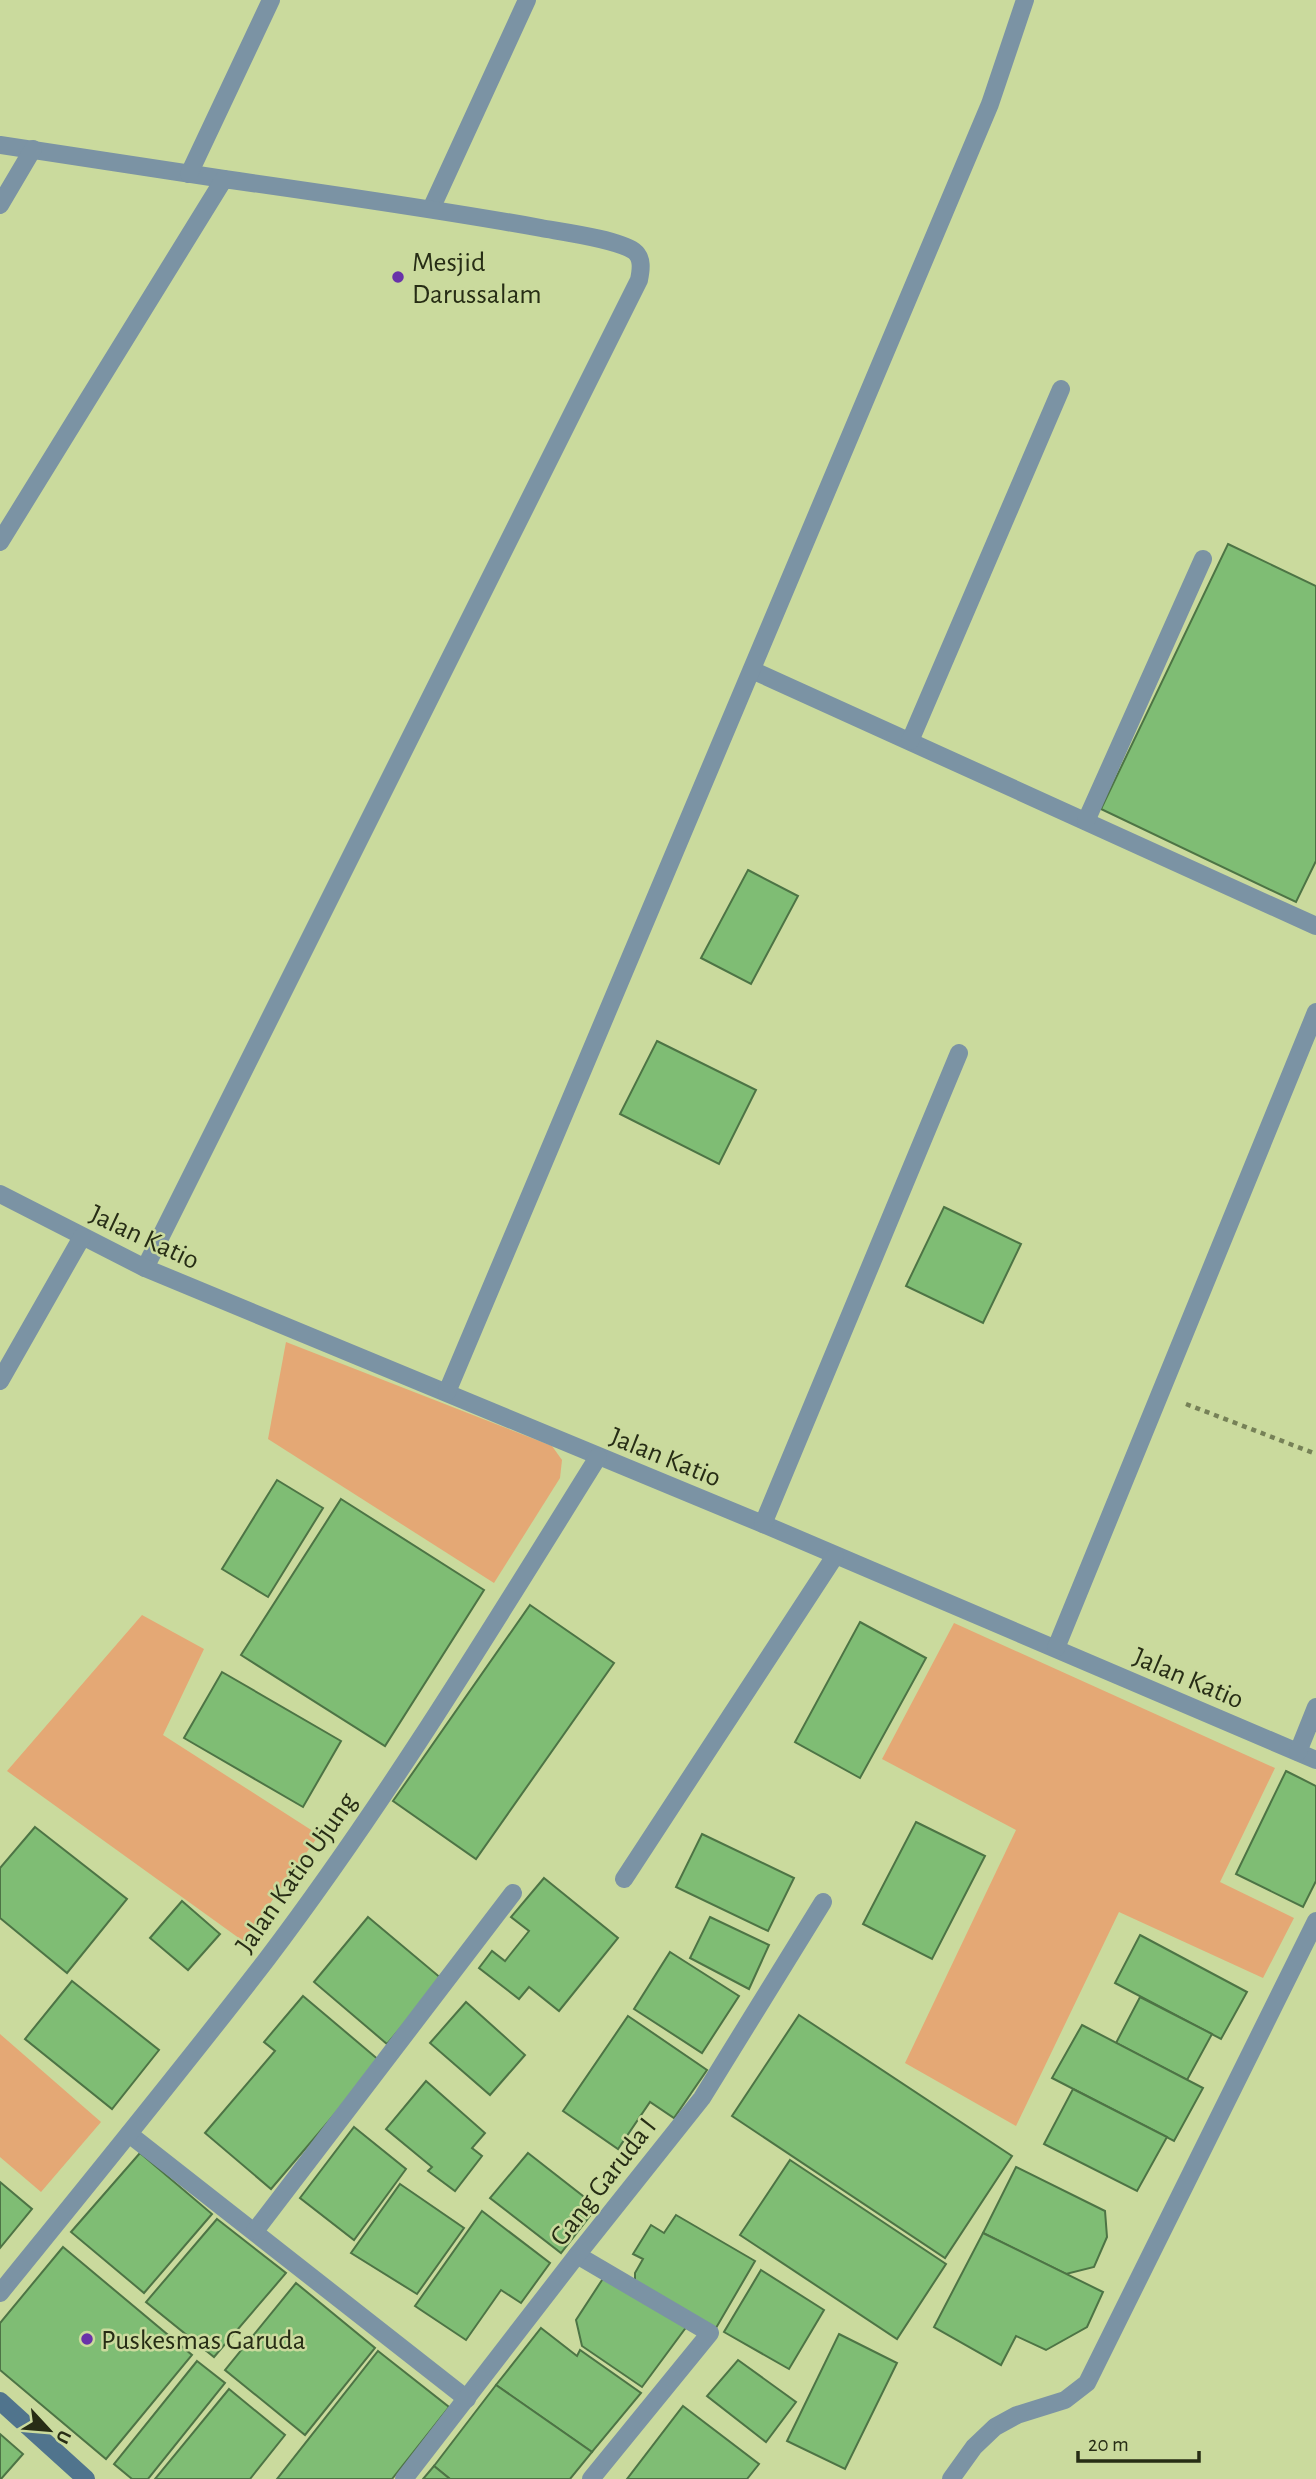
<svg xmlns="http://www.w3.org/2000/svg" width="1316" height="2479" viewBox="0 0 1316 2479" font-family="'Alegreya Sans',sans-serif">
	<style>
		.green { fill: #e4a875 }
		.building { fill: #7fbd74; stroke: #4d7445; stroke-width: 2 }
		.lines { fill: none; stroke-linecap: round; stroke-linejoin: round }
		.path { stroke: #768157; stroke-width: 4.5; stroke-dasharray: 5 5; stroke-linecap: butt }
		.street { stroke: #7b93a4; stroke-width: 18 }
		.secondary { stroke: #50748d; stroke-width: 18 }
		.poi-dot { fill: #6932a9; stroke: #cada9d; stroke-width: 2.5 }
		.labels { text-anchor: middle; stroke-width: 5; stroke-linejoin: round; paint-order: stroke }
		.poi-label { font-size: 28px; fill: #272d15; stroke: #cada9d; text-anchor: start }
		.street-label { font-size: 28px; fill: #272d15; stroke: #cada9d }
	</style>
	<rect width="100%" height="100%" fill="#cada9d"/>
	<g class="green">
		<polygon points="286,1342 552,1446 562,1460 560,1478 494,1583 268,1439"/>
		<polygon points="142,1615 204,1649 163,1735 319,1835 243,1941 7,1771"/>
		<polygon points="954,1623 1275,1768 1220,1882 1294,1918 1263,1978 1119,1912 1016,2126 905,2063 1016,1830 882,1759"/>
		<polygon points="0,2034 101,2122 41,2192 0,2157"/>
	</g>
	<g class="building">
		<polygon points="1228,544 1316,586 1316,861 1296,902 1101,809"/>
		<polygon points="748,870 798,896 751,984 701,958"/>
		<polygon points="657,1041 756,1090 719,1164 620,1114"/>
		<polygon points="944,1207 1021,1244 983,1323 906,1286"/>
		<polygon points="277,1480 323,1508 268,1597 222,1569"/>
		<polygon points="341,1499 484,1590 385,1746 241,1655"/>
		<polygon points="530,1605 614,1663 476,1859 393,1801"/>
		<polygon points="860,1622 926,1658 860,1778 795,1742"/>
		<polygon points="222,1672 341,1741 303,1807 184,1738"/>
		<polygon points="1286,1771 1316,1786 1316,1881 1303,1907 1236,1874"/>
		<polygon points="916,1822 985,1856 932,1959 863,1924"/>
		<polygon points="35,1827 127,1899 67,1973 0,1918 0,1868"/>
		<polygon points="702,1834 794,1878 768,1931 676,1887"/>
		<polygon points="544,1878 618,1938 559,2011 529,1987 519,1999 479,1968 492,1951 505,1961 529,1931 511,1917"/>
		<polygon points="182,1901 220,1934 188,1970 150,1938"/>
		<polygon points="368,1917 442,1979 387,2044 314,1982"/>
		<polygon points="710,1917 769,1945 749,1989 690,1958"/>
		<polygon points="1140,1935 1247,1992 1221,2039 1115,1983"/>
		<polygon points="670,1952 739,1996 702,2053 634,2009"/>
		<polygon points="72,1981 159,2050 112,2109 25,2039"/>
		<polygon points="303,1996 380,2061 271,2189 205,2133 275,2051 264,2042"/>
		<polygon points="1140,1997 1212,2034 1187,2080 1116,2043"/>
		<polygon points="466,2002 525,2055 490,2095 430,2043"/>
		<polygon points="799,2015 1012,2156 945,2258 732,2116"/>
		<polygon points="628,2016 707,2070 674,2118 650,2102 618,2149 563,2111"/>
		<polygon points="1082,2025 1203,2088 1174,2141 1052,2078"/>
		<polygon points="426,2081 485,2133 472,2148 482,2156 455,2191 428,2171 432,2167 386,2129"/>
		<polygon points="1073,2089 1167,2137 1137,2191 1044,2144"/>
		<polygon points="354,2127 406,2169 354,2240 300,2198"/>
		<polygon points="140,2153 212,2214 144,2293 71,2232"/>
		<polygon points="528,2153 597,2207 561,2253 490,2198"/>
		<polygon points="790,2160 946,2264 897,2339 740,2235"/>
		<polygon points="1016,2167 1105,2211 1107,2237 1094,2267 1066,2274 983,2233"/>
		<polygon points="0,2182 32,2209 0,2248"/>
		<polygon points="400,2184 464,2228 417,2294 351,2253"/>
		<polygon points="482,2211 550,2263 521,2303 501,2290 466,2340 415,2306"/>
		<polygon points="676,2215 755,2261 716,2328 635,2282 635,2273 643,2259 633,2254 651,2225 664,2233"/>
		<polygon points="217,2219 286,2273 214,2357 146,2302"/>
		<polygon points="983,2233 1103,2292 1087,2327 1046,2350 1016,2336 1001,2365 934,2327"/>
		<polygon points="63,2247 192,2355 106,2459 0,2370 0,2323"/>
		<polygon points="761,2270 824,2310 789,2369 724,2332"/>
		<polygon points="604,2277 687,2326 642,2387 582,2346 576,2320"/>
		<polygon points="296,2283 375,2348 305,2435 225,2370"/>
		<polygon points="541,2328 577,2356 580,2350 641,2393 592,2452 496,2385"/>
		<polygon points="839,2334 897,2363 845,2469 787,2441"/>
		<polygon points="378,2351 449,2407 392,2479 277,2479"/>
		<polygon points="738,2360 796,2402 766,2442 707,2396"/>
		<polygon points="197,2361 225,2383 148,2479 132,2479 114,2464"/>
		<polygon points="496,2385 592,2452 570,2479 450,2479 434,2466"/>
		<polygon points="229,2389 285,2435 250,2479 155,2479"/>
		<polygon points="683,2406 759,2464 747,2479 627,2479"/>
		<polygon points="0,2434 23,2454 1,2479 0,2479"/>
		<polygon points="434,2466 450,2479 423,2479"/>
	</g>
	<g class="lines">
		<polyline class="path" points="1186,1404 1316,1454"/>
		<g class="street">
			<polyline points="0,145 224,179"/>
			<polyline points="189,174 271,0"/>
			<polyline points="0,205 33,149"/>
			<polyline points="431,209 527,0"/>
			<path d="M0,542L224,179C330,194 435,209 541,228C563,232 617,239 634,251C643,258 641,270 639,280L145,1268"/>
			<polyline points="752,670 1316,926"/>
			<polyline points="910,741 1061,389"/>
			<polyline points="1086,821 1203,559"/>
			<polyline points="0,1194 145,1268 763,1524 1316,1760"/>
			<polyline points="0,1381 82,1237"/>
			<polyline points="447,1392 990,104 1025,0"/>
			<polyline points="763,1524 959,1053"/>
			<polyline points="1056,1648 1316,1012"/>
			<polyline points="1298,1752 1316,1707"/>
			<polyline points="624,1879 835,1556"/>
			<polyline points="129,2134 467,2399"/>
			<polyline points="255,2231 513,1893"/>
			<polyline points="577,2255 710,2333 591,2479"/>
			<path d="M0,2293C90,2182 180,2072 267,1959C388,1799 492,1627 598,1457"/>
			<polyline points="404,2479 577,2255 702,2098 823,1902"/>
			<polyline points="951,2479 974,2447 995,2427 1017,2415 1065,2400 1087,2383 1316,1921"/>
		</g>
		<polyline class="secondary" points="0,2401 86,2479"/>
	</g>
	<g class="poi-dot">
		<circle cx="398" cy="277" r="7"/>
		<circle cx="87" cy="2339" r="7"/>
	</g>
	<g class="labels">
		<g class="poi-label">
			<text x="412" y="271">Mesjid<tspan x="412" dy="32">Darussalam</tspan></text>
			<text x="101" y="2349">Puskesmas Garuda</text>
		</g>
		<g class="street-label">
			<text transform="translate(145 1236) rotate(25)" y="10">Jalan Katio</text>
			<text transform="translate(666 1456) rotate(22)" y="10">Jalan Katio</text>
			<text transform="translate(1189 1677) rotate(23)" y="10">Jalan Katio</text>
			<text transform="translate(295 1872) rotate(-55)" y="10">Jalan Katio Ujung</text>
			<text transform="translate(602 2181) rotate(-52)" y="10">Gang Garuda I</text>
		</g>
	</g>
	<g transform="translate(49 2430) rotate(116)" stroke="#cada9d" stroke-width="5" paint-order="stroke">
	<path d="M0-5L12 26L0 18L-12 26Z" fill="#272d15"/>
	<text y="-10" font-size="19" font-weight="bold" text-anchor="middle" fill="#272d15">U</text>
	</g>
	<path d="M1078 2451v10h121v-10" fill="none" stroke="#272d15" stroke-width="3.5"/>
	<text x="1088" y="2451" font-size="21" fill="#272d15" stroke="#cada9d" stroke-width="5" paint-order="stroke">20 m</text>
</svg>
